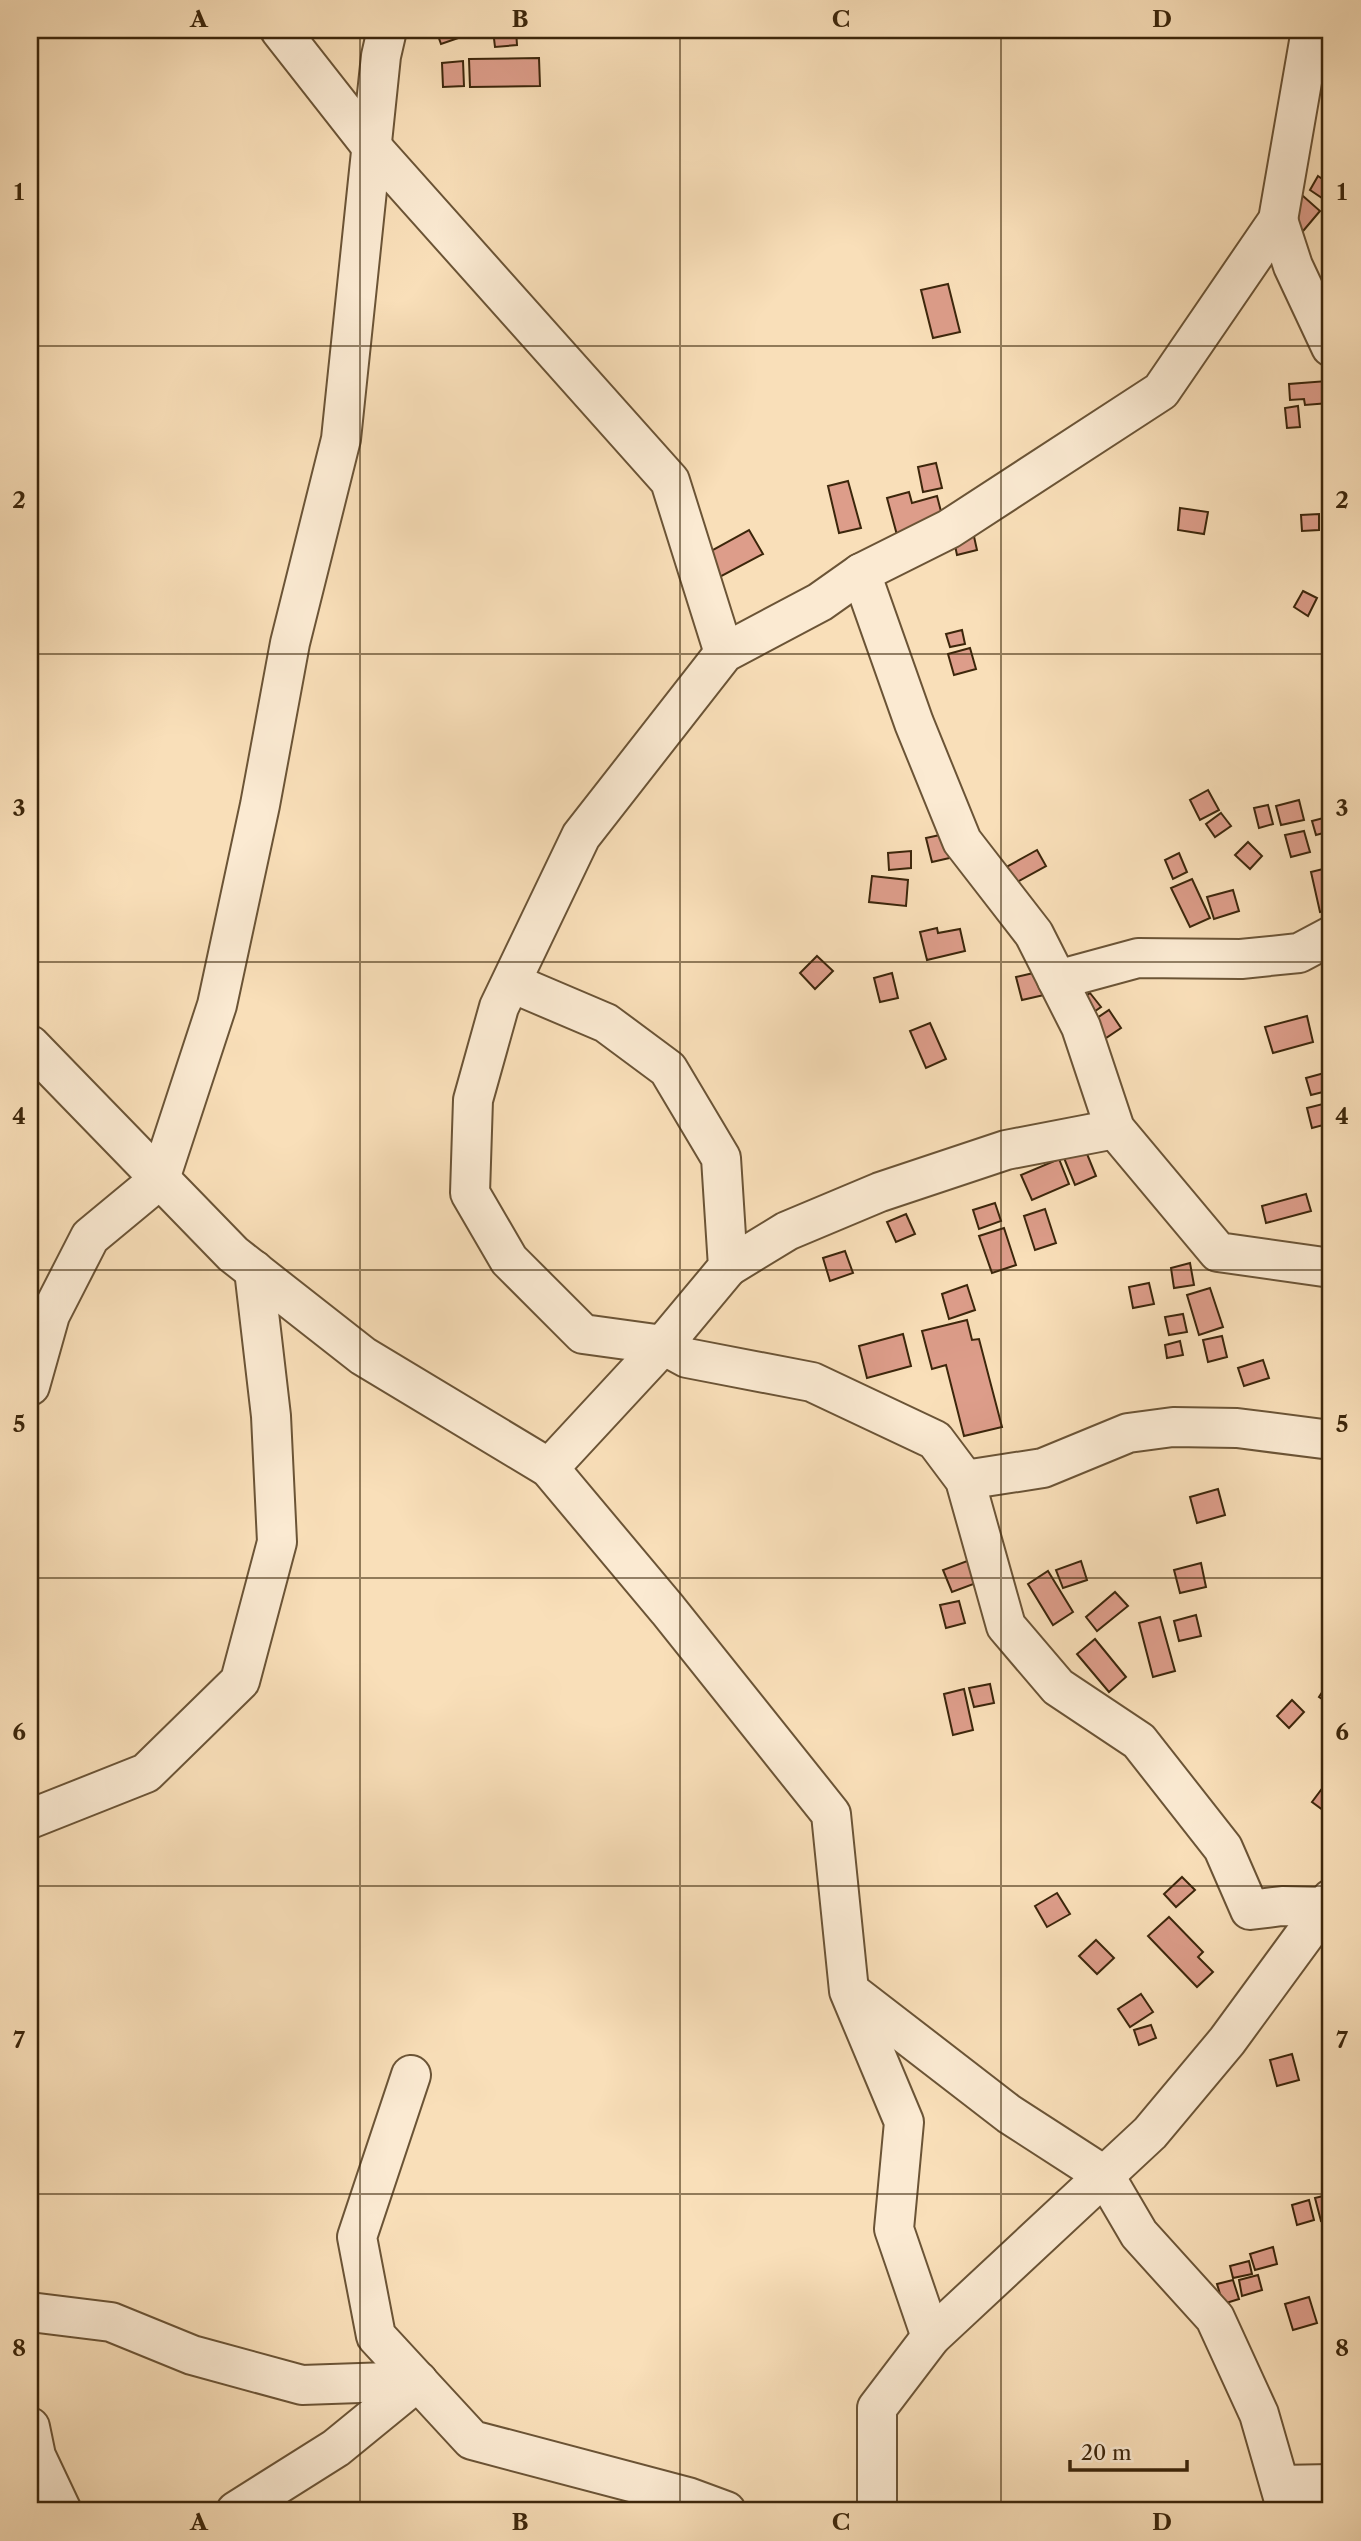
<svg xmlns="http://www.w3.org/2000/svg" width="1361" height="2541" viewBox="0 0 1361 2541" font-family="'Libre Caslon Text',serif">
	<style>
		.building { fill: #dd9d8a; stroke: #3c260b; stroke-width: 2 }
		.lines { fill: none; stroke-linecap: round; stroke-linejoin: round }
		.minor-casing { stroke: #6b5436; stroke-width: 42 }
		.minor { stroke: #fbead2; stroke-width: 38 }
		.grid { fill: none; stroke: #3c260b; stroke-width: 2; stroke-opacity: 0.55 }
		.neatline { fill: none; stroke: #3c260b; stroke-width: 2.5 }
		.grid-label { font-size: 23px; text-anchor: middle; font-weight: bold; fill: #3c260b }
	</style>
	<rect width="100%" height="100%" fill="#f9dfb9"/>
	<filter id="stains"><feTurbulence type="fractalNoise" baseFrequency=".00286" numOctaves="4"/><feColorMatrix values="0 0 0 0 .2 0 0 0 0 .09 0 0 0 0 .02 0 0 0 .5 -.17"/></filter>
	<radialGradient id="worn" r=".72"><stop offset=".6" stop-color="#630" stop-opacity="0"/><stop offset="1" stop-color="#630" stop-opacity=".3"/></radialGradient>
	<g class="building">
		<polygon points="436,30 459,30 461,37 441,44"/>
		<polygon points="493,30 516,30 517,45 495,47"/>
		<polygon points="539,58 540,86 470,87 469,59"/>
		<polygon points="463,61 464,86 443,87 442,63"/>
		<polygon points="1318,176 1331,185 1331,197 1328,202 1310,190"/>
		<polygon points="1303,196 1320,211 1298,237 1281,221"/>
		<polygon points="948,284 960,332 933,338 921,290"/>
		<polygon points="1327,381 1329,403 1305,405 1304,399 1290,400 1289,384"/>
		<polygon points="1298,406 1300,427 1287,428 1285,408"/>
		<polygon points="936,463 942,488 923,492 918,467"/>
		<polygon points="848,481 861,528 839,533 828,486"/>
		<polygon points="909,492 912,503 937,496 944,523 897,535 887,498"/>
		<polygon points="1180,508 1208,512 1204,534 1178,530"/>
		<polygon points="1319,514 1319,530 1302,531 1301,515"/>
		<polygon points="749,530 763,554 714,580 700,557"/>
		<polygon points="973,532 977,550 957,555 953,536"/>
		<polygon points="1303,591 1317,598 1308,616 1294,607"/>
		<polygon points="962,630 965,644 950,647 946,634"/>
		<polygon points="970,648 976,669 954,675 948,654"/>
		<polygon points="1208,790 1219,810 1200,820 1190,800"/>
		<polygon points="1299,800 1304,820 1281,825 1276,806"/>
		<polygon points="1268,805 1273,824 1259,828 1254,808"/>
		<polygon points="1221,813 1231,826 1215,837 1206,824"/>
		<polygon points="1331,816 1331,831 1316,835 1312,821"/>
		<polygon points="1304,831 1310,852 1291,857 1285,835"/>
		<polygon points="949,833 954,857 932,862 926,838"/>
		<polygon points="1248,842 1262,856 1250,869 1235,855"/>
		<polygon points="1037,850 1046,866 1010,886 1001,870"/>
		<polygon points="911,851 911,868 889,870 888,853"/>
		<polygon points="1179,853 1187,872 1173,879 1165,860"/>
		<polygon points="1331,867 1331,909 1320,912 1311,872"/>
		<polygon points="872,876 908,880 906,906 869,902"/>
		<polygon points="1192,879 1210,918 1190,927 1171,888"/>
		<polygon points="1233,890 1239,911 1214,919 1207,897"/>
		<polygon points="937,928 938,933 960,929 965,951 927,960 920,932"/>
		<polygon points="817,956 833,971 815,989 800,973"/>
		<polygon points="1038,972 1044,995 1022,1000 1016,977"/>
		<polygon points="892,973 898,998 880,1002 874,978"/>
		<polygon points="1090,993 1101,1007 1085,1018 1075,1004"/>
		<polygon points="1109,1010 1121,1028 1106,1038 1094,1020"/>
		<polygon points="1307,1016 1313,1042 1273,1053 1265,1027"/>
		<polygon points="930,1023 946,1059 926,1068 910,1031"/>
		<polygon points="1331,1053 1331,1090 1311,1095 1306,1078 1328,1072 1324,1054"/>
		<polygon points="1331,1102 1331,1123 1312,1128 1307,1108"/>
		<polygon points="1085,1149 1096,1176 1075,1185 1064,1158"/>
		<polygon points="1059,1159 1069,1184 1032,1200 1021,1175"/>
		<polygon points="1306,1194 1311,1211 1266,1223 1262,1206"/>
		<polygon points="995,1203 1001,1221 979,1229 973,1210"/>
		<polygon points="1045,1209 1056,1243 1035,1250 1024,1216"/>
		<polygon points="906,1214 915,1234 896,1242 887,1222"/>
		<polygon points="1004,1228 1016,1265 992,1273 979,1236"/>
		<polygon points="845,1251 853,1273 830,1281 823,1258"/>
		<polygon points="1190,1263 1194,1285 1174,1288 1171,1268"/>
		<polygon points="1149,1283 1154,1304 1133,1308 1129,1287"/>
		<polygon points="967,1285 975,1310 949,1319 942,1294"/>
		<polygon points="1210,1288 1223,1327 1199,1335 1187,1295"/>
		<polygon points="1183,1314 1187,1332 1169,1335 1165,1317"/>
		<polygon points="967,1320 972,1340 979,1339 1002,1427 964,1436 946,1365 932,1369 922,1331"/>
		<polygon points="903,1334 911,1366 867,1378 859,1346"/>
		<polygon points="1222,1336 1227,1357 1208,1362 1203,1340"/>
		<polygon points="1180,1341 1183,1355 1167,1358 1165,1345"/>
		<polygon points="1263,1360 1269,1378 1244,1386 1238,1368"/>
		<polygon points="1218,1489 1225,1515 1197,1523 1190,1497"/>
		<polygon points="978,1557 987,1579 952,1592 943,1570"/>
		<polygon points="1081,1561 1087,1580 1063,1588 1056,1570"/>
		<polygon points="1201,1563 1206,1587 1180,1593 1174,1570"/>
		<polygon points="1048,1571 1073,1612 1053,1625 1028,1584"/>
		<polygon points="1115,1592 1128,1606 1097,1631 1086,1617"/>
		<polygon points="959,1601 965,1623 946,1628 940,1605"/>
		<polygon points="1196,1615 1201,1636 1179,1641 1174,1621"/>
		<polygon points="1160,1617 1175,1671 1153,1677 1139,1623"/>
		<polygon points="1095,1639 1126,1677 1109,1692 1077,1654"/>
		<polygon points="1330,1680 1331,1681 1331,1705 1319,1697"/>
		<polygon points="990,1684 994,1703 974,1707 969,1688"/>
		<polygon points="964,1689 973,1730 953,1735 944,1694"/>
		<polygon points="1292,1700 1304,1712 1289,1728 1277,1716"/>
		<polygon points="1327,1782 1331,1785 1331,1807 1327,1813 1312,1802"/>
		<polygon points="1182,1877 1195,1890 1176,1907 1164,1894"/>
		<polygon points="1057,1893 1070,1914 1047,1927 1035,1906"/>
		<polygon points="1169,1917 1203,1952 1198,1957 1213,1972 1197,1987 1148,1936"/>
		<polygon points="1096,1940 1114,1958 1097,1974 1079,1956"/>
		<polygon points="1141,1994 1153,2012 1130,2027 1118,2009"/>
		<polygon points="1151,2025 1156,2038 1139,2045 1134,2030"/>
		<polygon points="1292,2054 1299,2080 1277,2086 1270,2060"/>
		<polygon points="1331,2194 1331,2218 1321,2221 1315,2198"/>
		<polygon points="1309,2200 1314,2220 1297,2225 1292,2205"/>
		<polygon points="1331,2245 1331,2281 1323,2247"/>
		<polygon points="1273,2247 1277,2264 1255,2270 1250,2254"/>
		<polygon points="1249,2261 1252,2274 1233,2278 1230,2266"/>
		<polygon points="1258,2275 1262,2290 1242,2296 1239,2280"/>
		<polygon points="1233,2280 1239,2299 1223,2304 1217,2284"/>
		<polygon points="1309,2297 1317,2323 1293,2330 1285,2304"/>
	</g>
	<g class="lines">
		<g class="minor-casing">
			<g id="minor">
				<polyline points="280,30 371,146 670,481 724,653"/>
				<polyline points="1311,30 1278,220 1161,391 949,529 861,573 820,602 724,653 581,836 499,1007 473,1100 470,1193 509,1260 583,1334 663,1345 687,1358 812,1382 935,1440 965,1480 1006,1626 1058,1687 1139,1741 1223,1848 1250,1910 1282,1906 1331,1907"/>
				<polyline points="1278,220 1293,266 1331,347"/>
				<polyline points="861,573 914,723 962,841 1034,934 1081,1027 1115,1129 1218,1252 1331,1268"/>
				<polyline points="1057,980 1138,958 1241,959 1299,953 1331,936"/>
				<polyline points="512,983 606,1023 668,1069 721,1158 728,1267 663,1345 549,1468"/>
				<polyline points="30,1045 233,1254 363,1356 549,1468 668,1610 831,1814 849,1991 904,2122 894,2229 931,2337"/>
				<polyline points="728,1267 787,1231 880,1192 1006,1150 1115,1129"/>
				<polyline points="30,1386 50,1315 90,1237 160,1179 217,1005 260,805 290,643 341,439 381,56 387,30"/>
				<polyline points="965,1480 1043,1468 1128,1433 1173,1427 1237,1428 1331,1440"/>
				<polyline points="30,1819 146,1773 240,1681 277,1542 271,1416 254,1270"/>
				<polyline points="851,1992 1009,2114 1105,2176 1139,2234 1215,2318 1259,2414 1287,2511"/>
				<polyline points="411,2075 357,2237 376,2336 472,2440 688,2497 726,2511"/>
				<polyline points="30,2312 111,2322 192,2355 302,2385 418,2381"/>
				<polyline points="30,2427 36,2456 62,2511"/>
				<polyline points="1280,2485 1331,2484"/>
				<polyline points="236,2511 336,2448 418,2381"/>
				<polyline points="877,2511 877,2408 931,2337 1150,2133 1227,2041 1331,1899"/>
			</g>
		</g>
		<use href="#minor" class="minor"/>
	</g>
	<path class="grid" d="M360,30V2511M680,30V2511M1001,30V2511M30,346H1331M30,654H1331M30,962H1331M30,1270H1331M30,1578H1331M30,1886H1331M30,2194H1331"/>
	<rect width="1361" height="2541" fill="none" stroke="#f9dfb9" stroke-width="77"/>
	<path d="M1070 2460v10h117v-10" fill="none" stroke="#3c260b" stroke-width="3.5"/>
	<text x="1081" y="2460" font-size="21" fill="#3c260b" stroke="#fbead2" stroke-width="5" paint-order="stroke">20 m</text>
	<rect x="38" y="38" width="1284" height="2464" class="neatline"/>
	<g class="grid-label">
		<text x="199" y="27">A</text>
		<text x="520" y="27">B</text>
		<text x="841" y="27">C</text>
		<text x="1162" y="27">D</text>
		<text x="19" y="200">1</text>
		<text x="1342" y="200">1</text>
		<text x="19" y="508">2</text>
		<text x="1342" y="508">2</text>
		<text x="19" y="816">3</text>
		<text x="1342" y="816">3</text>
		<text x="19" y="1124">4</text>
		<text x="1342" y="1124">4</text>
		<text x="19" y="1432">5</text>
		<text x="1342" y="1432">5</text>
		<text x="19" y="1740">6</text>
		<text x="1342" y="1740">6</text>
		<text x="19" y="2048">7</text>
		<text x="1342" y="2048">7</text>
		<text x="19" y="2356">8</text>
		<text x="1342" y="2356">8</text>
		<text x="199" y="2530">A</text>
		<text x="520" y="2530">B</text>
		<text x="841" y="2530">C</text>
		<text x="1162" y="2530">D</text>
	</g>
	<rect width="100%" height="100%" filter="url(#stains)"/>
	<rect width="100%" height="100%" fill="url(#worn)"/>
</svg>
